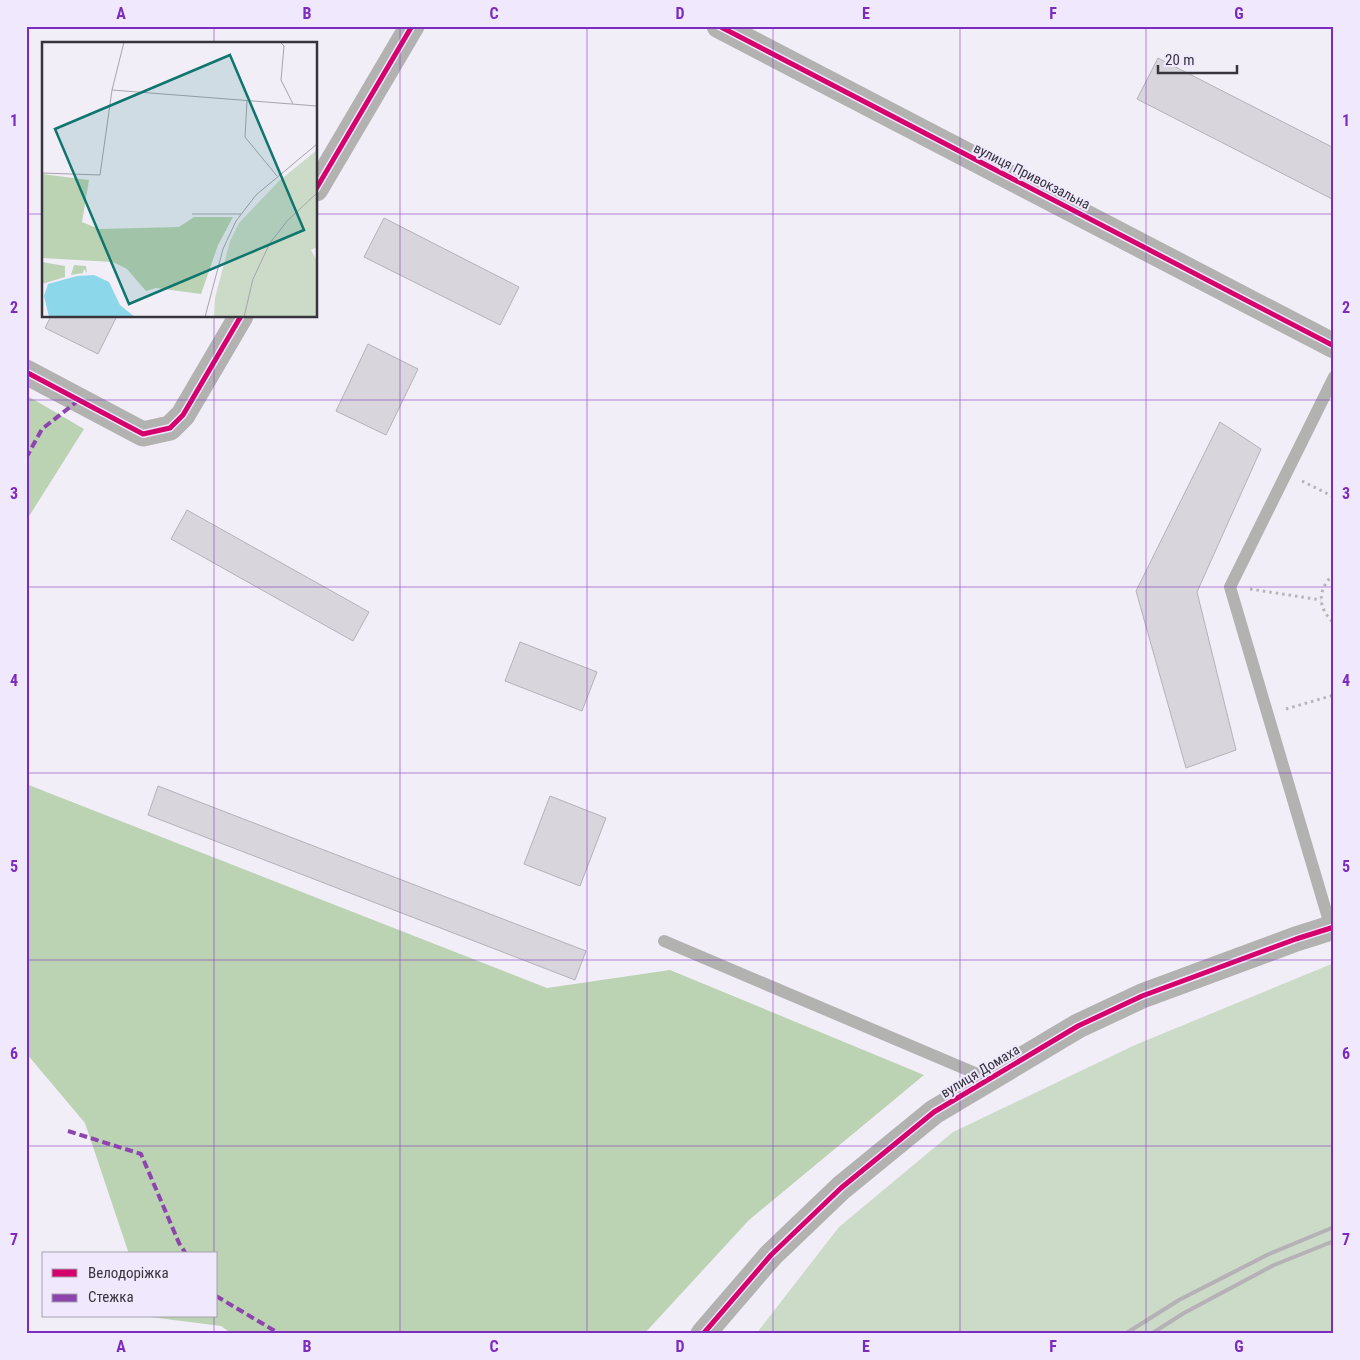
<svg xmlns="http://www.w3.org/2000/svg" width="1360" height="1360" viewBox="0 0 1360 1360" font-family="'Roboto Condensed',sans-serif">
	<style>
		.green { fill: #ccdac8 }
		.forest { fill: #bbd2b3 }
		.building { fill: #d8d5dd; stroke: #b4b2b9 }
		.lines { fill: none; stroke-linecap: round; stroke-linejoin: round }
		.path { stroke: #b6b4b6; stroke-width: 3; stroke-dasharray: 2.5 4; stroke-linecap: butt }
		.service { stroke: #b2b2b1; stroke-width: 12 }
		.minor { stroke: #b2b2b1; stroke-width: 25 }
		.rail { stroke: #b5b2b6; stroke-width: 4 }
		.quiet { stroke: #8e44ad; stroke-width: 4; stroke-dasharray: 8 4; stroke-linecap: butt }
		.cycleway-casing { stroke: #f0e9fd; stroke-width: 8 }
		.cycleway { stroke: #d6006c; stroke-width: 5 }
		.grid { fill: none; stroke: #7b2cbf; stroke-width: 1; stroke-opacity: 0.55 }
		.labels { text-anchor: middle; stroke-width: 4; stroke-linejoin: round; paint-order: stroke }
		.street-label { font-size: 14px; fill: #37343c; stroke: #f0e9fd }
		.inset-road { fill: none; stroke: #a7a4ad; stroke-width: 1 }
		.view { fill: #0f766e; fill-opacity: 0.15; stroke: #0f766e; stroke-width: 2.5 }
		.inset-edge { fill: none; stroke: #37343c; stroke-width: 2.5 }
		.neatline { fill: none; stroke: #7b2cbf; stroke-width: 2 }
		.grid-label { font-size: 16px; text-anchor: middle; font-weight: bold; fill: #7b2cbf }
	</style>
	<rect width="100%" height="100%" fill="#f1eef8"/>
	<polygon class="green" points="1334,963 1334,1334 756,1334 839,1227 953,1132 1135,1045"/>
	<g class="forest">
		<polygon points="26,395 84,429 26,521"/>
		<polygon points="26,784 547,988 670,970 924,1075 749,1220 644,1334 232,1334 221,1326 150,1317 150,1316 216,1316 216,1254 129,1254 85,1123 26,1053"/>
	</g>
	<g class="building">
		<polygon points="1158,58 1334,148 1334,200 1137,99"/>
		<polygon points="384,218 519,287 500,325 364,257"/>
		<polygon points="51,316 117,316 98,354 45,328"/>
		<polygon points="368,344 418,369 386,435 336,411"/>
		<polygon points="1220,422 1261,449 1197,592 1236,750 1186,768 1136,591"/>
		<polygon points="187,510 369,612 353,641 171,539"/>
		<polygon points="520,642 597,672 582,711 505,681"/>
		<polygon points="158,786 586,951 575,980 148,815"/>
		<polygon points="550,796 606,818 580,886 524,864"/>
	</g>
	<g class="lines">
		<g class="path">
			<polyline points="1302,481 1334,497"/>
			<path d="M1334,574C1317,589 1317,608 1334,623"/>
			<polyline points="1250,589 1321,600"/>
			<polyline points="1286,709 1334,695"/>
		</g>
		<g class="service">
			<polyline points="1331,928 1230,587 1334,377"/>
			<polyline points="664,941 989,1079"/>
		</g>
		<g class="minor">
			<polyline points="719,26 1334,346"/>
			<polyline points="316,189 412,26"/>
			<polyline points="26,372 143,434 170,428 183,415 241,316"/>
			<polyline points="703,1334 771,1255 841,1188 934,1112 1078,1026 1142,996 1296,939 1334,927"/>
		</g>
		<g class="rail">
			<polyline points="1125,1334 1179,1300 1269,1254 1334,1227"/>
			<polyline points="1151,1334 1184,1313 1274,1265 1334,1241"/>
		</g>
		<g class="quiet">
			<polyline points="26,458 42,429 79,400"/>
			<polyline points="68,1131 141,1154 179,1243 186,1254"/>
			<polyline points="216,1296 280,1334"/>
		</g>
		<g class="cycleway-casing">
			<g id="cycleway">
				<polyline points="719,26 1334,346"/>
				<polyline points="316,189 412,26"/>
				<polyline points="26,372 143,434 170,428 183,415 241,316"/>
				<polyline points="703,1334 771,1255 841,1188 934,1112 1078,1026 1142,996 1296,939 1334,927"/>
			</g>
		</g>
		<use href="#cycleway" class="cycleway"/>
	</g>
	<path class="grid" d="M214,26V44M400,26V1334M587,26V1334M773,26V1334M960,26V1334M1146,26V1334M26,214H44M316,214H1334M214,316V1254M26,400H1334M26,587H1334M26,773H1334M26,960H1334M26,1146H1334M214,1316V1334"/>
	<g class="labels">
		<g class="street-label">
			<text transform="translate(1032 176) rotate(27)" y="5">вулиця Привокзальна</text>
			<text transform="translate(980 1071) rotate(-31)" y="5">вулиця Домаха</text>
		</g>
	</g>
	<g transform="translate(42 42)">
		<rect width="275" height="275" fill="#f1eef8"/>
		<path d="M275,108V205L269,208L275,219V275H172L173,256L188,199L197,181L237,139Z" fill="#ccdac8"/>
		<path d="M0,132L47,138L40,180L57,187L137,185L152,175H191L176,203L159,252L114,246L104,249L85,227L71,220L0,216ZM0,220L23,224V235L0,242ZM32,223L44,224L45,231L42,227L41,231L29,233Z" fill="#bbd2b3"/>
		<path d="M52,233L67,240L78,263L93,275H7L2,254L6,242L35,234Z" fill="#8dd7eb"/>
		<path class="inset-road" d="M238,0L242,4L239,38L251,62M70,48L275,64M205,59L203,95L235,134M0,131L58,133L70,48L82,0M150,172H199M163,275L181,207L194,179L214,153L275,102M202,275L211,237L228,201L245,179L275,151"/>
		<path class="view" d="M188,13L262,188L87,262L13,87Z"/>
		<rect width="275" height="275" class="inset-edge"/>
	</g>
	<rect width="1360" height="1360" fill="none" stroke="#f0e9fd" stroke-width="55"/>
	<rect x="42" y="1252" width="175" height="65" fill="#f0e9fd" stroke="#a6a1b0"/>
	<rect x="52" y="1269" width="25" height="8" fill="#d6006c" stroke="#a6a1b0"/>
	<text x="88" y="1278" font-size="15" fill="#37343c">Велодоріжка</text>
	<rect x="52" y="1294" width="25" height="8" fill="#8e44ad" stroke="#a6a1b0"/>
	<text x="88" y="1302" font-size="15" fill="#37343c">Стежка</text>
	<path d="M1158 65v8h79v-8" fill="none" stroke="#37343c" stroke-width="2.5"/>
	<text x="1165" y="65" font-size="15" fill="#37343c" stroke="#f0e9fd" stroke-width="4" paint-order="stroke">20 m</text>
	<rect x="28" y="28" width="1304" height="1304" class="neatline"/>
	<g class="grid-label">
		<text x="121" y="19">A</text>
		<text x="307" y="19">B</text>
		<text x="494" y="19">C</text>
		<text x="680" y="19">D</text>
		<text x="866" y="19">E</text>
		<text x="1053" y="19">F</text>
		<text x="1239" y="19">G</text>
		<text x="14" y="126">1</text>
		<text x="1346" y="126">1</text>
		<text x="14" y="313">2</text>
		<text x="1346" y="313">2</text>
		<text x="14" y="499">3</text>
		<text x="1346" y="499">3</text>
		<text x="14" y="686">4</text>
		<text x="1346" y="686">4</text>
		<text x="14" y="872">5</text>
		<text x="1346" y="872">5</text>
		<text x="14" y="1059">6</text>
		<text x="1346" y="1059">6</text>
		<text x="14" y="1245">7</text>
		<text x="1346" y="1245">7</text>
		<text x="121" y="1352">A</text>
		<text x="307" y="1352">B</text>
		<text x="494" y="1352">C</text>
		<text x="680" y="1352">D</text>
		<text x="866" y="1352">E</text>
		<text x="1053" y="1352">F</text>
		<text x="1239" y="1352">G</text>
	</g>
</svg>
